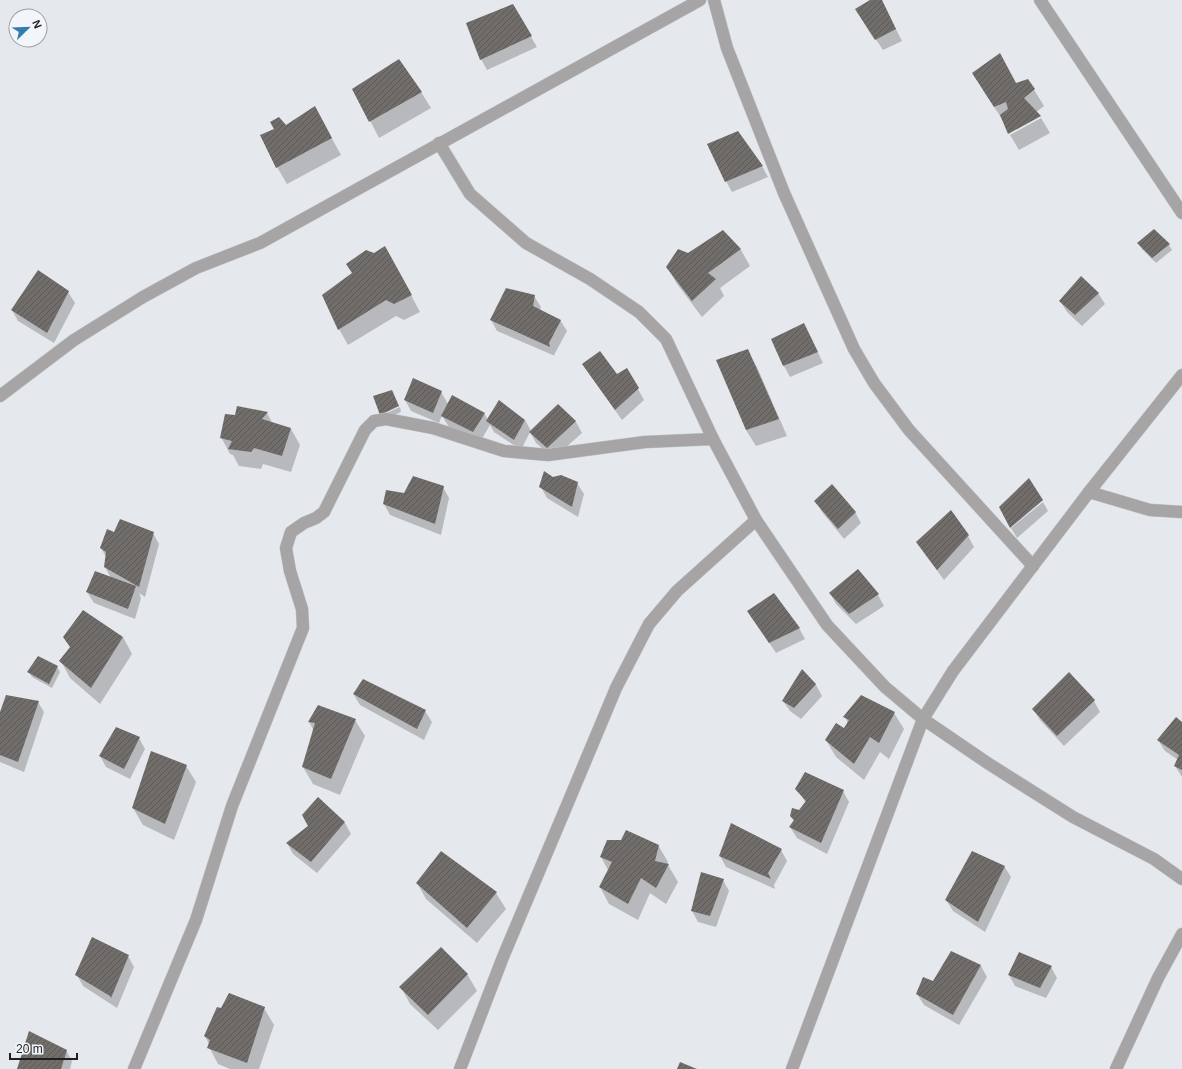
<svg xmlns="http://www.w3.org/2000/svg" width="1182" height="1069" viewBox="0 0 1182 1069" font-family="Arial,sans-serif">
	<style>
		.shadow { fill: #0003 }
		.building { fill: url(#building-hatch) }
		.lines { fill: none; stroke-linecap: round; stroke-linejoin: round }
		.minor-casing { stroke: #c1c4c7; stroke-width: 13 }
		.minor { stroke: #a7a4a5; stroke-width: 12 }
	</style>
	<defs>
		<pattern id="building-hatch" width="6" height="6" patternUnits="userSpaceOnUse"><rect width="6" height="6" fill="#716d6a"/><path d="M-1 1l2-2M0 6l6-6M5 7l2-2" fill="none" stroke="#5c5957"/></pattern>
	</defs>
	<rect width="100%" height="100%" fill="#e5e8ec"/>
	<g class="shadow">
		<polygon points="872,0 881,0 902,41 883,50 863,20"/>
		<polygon points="512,5 537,47 487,70 481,59"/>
		<polygon points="1000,55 1016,84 1028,80 1044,106 1010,133 1010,134 1004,122 983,90"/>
		<polygon points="354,89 421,92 431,108 379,138"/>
		<polygon points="1041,118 1050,133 1019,150 1010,135"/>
		<polygon points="324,124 341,155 287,184 277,167 286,126"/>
		<polygon points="762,166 768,177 732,192 726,181"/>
		<polygon points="723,231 741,250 750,266 720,288 724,296 702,317 677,284 667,267"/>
		<polygon points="1139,244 1169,245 1172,250 1156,263 1142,249"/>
		<polygon points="394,263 420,312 404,320 396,316 348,345 339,329"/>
		<polygon points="68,292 75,303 54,343 18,321 12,310"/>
		<polygon points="1098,293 1105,304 1082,326 1067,312 1060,301"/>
		<polygon points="534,296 541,307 540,310 560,320 567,331 554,355 555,356 497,331 491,320"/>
		<polygon points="810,336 823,363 790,377 784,366 773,339"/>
		<polygon points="747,350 757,367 787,436 756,446 746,430 717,360"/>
		<polygon points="583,364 617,375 627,369 644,400 622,420 590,375"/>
		<polygon points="441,392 448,404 484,413 488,420 525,420 531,431 558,405 576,422 582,433 554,458 536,443 530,432 521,450 494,432 490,425 480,442 449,427 442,416 439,423 411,411 405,400"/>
		<polygon points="400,407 401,412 384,419 382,415"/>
		<polygon points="267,413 273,424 291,429 300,445 291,472 263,464 261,469 239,466 233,455 230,454 221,437 236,417"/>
		<polygon points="553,478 577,483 584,494 578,517 547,498 541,487"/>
		<polygon points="443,487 449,498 441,535 390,515 384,504 405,494"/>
		<polygon points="816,501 855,512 861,523 844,539 822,512"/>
		<polygon points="1043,502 1048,511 1017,538 1011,528"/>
		<polygon points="153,533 159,544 145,597 139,593 141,598 135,619 94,603 87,592 111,578 105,567 106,557 101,548"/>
		<polygon points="968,536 974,547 944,580 924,553 918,542"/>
		<polygon points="858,571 878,595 884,606 856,624 836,604 830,593"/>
		<polygon points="748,611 799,628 805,639 776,653"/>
		<polygon points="123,637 132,654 100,704 70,678 61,661"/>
		<polygon points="57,667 60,672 52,688 32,677 29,672"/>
		<polygon points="802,671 816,685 822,696 801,719 790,711 783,701"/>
		<polygon points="354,695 425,711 432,722 424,740 360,705"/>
		<polygon points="1094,701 1100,712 1064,746 1040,720 1033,709"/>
		<polygon points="38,702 44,712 24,772 0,762 0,715"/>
		<polygon points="318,707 355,720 365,736 340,795 313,784 303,767 314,731 309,722"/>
		<polygon points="894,713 904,729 889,759 880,752 864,780 836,757 826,740 844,729 848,723 845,717"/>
		<polygon points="1182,723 1182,777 1175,766 1178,760 1165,751 1158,740"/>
		<polygon points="139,738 145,749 130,779 106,767 100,756"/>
		<polygon points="186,766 196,782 174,840 143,825 133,808"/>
		<polygon points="797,789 843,791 849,802 827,854 797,838 790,827 794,821 791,816 799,812 806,803"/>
		<polygon points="318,798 345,823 351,834 317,873 293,854 287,843 309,826"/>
		<polygon points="658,845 668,862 667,865 668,865 678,882 666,904 650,893 638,920 609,904 600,887 608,870 601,857"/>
		<polygon points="781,850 787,861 774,885 775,889 726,867 720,856"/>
		<polygon points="1004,866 1011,877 985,932 953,911 946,900"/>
		<polygon points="702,873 723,880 729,891 716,927 698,922 692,911"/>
		<polygon points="417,883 496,893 506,909 477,943 426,899"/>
		<polygon points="128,956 134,967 117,1008 83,986 77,975"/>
		<polygon points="981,966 987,977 959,1025 924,1005 917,994"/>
		<polygon points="1051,967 1057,978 1046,998 1015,986 1009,975"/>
		<polygon points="467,974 477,991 438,1030 410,1004 401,987"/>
		<polygon points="264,1008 274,1025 259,1069 230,1069 218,1064 209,1047 209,1044 205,1036 222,1009"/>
		<polygon points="66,1050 72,1061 70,1069 18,1069"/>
	</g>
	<g class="building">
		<polygon points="870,0 882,0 896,29 875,40 855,9"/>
		<polygon points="513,4 532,36 480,60 466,23"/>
		<polygon points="1000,53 1016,83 1028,79 1035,89 1024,98 1041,116 1008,134 1000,115 1008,109 1006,102 994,107 972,73"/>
		<polygon points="399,59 422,92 369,122 352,89"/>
		<polygon points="315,106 332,138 276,168 260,135 274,129 270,122 279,117 286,125"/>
		<polygon points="738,131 763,166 725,182 707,144"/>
		<polygon points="1154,229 1170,244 1152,258 1137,243"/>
		<polygon points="723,230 741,249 708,273 716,279 692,301 666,267 678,249 688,253"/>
		<polygon points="385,246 412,295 394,304 386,300 338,330 322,295 352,273 346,264 366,250 374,253"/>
		<polygon points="38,270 69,291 47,333 11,310"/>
		<polygon points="1081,276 1099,293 1075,315 1059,301"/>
		<polygon points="506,288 535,295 533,306 561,320 549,343 550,347 490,320"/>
		<polygon points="804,323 818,352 783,366 771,339"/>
		<polygon points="748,349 779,419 746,430 716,360"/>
		<polygon points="600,351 617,374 627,368 639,388 615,410 582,364"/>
		<polygon points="413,378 442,391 433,413 404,400"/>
		<polygon points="392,390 399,406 380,415 373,396"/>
		<polygon points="452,395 485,413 473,432 441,416"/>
		<polygon points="499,400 525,420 514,440 486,421"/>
		<polygon points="558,404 576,421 547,448 529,432"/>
		<polygon points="237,406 268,412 262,419 291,428 282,456 254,448 251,452 228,449 232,441 220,438 225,414 235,415"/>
		<polygon points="544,471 553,477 561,475 578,482 572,507 539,487"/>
		<polygon points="413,476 444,486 435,524 383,504 386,490 404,493"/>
		<polygon points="1029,478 1043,500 1010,528 999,507"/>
		<polygon points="832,484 856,512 838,529 814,501"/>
		<polygon points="951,510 969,535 937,570 916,542"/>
		<polygon points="120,519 154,532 139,587 104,567 106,552 100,548 107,529 114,532"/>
		<polygon points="858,569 879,594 849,614 829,593"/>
		<polygon points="95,571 136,586 128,609 86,592"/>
		<polygon points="774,593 800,628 769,643 747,611"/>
		<polygon points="83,610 123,637 91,688 59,661 70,647 63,637"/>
		<polygon points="38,656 58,666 49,684 27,672"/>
		<polygon points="802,669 816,684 794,708 782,701"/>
		<polygon points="1069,672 1095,700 1057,736 1032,709"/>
		<polygon points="363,679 426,710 417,729 353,694"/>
		<polygon points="6,695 39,701 18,762 0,755 0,712"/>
		<polygon points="861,695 895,712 879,743 870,737 854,764 825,740 836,723 844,728 849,720 843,717"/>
		<polygon points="318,705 356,719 331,779 302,767 315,723 308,722"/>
		<polygon points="1176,717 1182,722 1182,770 1174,766 1179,755 1157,740"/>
		<polygon points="116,727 140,737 124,769 99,756"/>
		<polygon points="151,751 187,765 165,824 132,808"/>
		<polygon points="805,772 844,790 821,843 789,827 794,820 790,816 792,808 799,810 806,801 795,789"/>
		<polygon points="318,797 345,822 311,862 286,843 308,826 302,815"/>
		<polygon points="731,823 782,849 768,873 771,879 719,856"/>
		<polygon points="626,830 659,845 655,861 669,864 656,888 641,878 628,904 599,887 612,862 600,857 607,840 621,840"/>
		<polygon points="441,851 497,892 467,928 416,883"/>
		<polygon points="972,851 1005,866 978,922 945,900"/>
		<polygon points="701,872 724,879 710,916 691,911"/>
		<polygon points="92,937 129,955 111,998 110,996 75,975"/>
		<polygon points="441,947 468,974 428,1015 399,987"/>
		<polygon points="951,951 981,965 953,1015 916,994 923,977 933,981"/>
		<polygon points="1019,952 1052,966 1040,988 1008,975"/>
		<polygon points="229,993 265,1007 247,1063 207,1048 210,1040 204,1036 217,1007 221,1008"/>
		<polygon points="29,1031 67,1050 61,1069 17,1069"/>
		<polygon points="680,1062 697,1069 677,1069"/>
	</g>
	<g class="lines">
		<g class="minor-casing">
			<g id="minor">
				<polyline points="714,0 727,48 784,193 854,349 874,383 909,430 1033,566"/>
				<polyline points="1040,0 1182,213"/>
				<polyline points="439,143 470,194 526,243 590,279 639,312 666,339 713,439 756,520 827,625 885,687 923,719 989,764 1073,817 1154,859 1182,879"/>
				<polyline points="0,396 74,340 143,297 196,268 260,243 700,0"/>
				<polyline points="1089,492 1150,510 1182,512"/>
				<polyline points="134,1069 196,920 232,806 303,628 302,609 290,571 286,548 291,532 304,523 316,518 324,512 365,430 374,421 386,419 433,428 504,451 548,455 645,442 713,439"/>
				<polyline points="460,1069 503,957 567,805 616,688 649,624 677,591 756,520"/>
				<polyline points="792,1069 923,719 953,671 1089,492 1182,375"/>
				<polyline points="1116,1069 1158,978 1182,934"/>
			</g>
		</g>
		<use href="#minor" class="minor"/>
	</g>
	<g transform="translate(28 28) rotate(67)"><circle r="19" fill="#f2f5f9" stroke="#9d9fa2"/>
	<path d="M0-3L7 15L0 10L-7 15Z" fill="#347bb0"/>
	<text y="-6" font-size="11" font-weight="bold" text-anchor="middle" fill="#1e1f20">N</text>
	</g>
	<path d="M10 1053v6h67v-6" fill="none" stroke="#1e1f20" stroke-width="2"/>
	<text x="16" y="1053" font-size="12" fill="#1e1f20" stroke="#f2f5f9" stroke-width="3" paint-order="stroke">20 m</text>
</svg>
